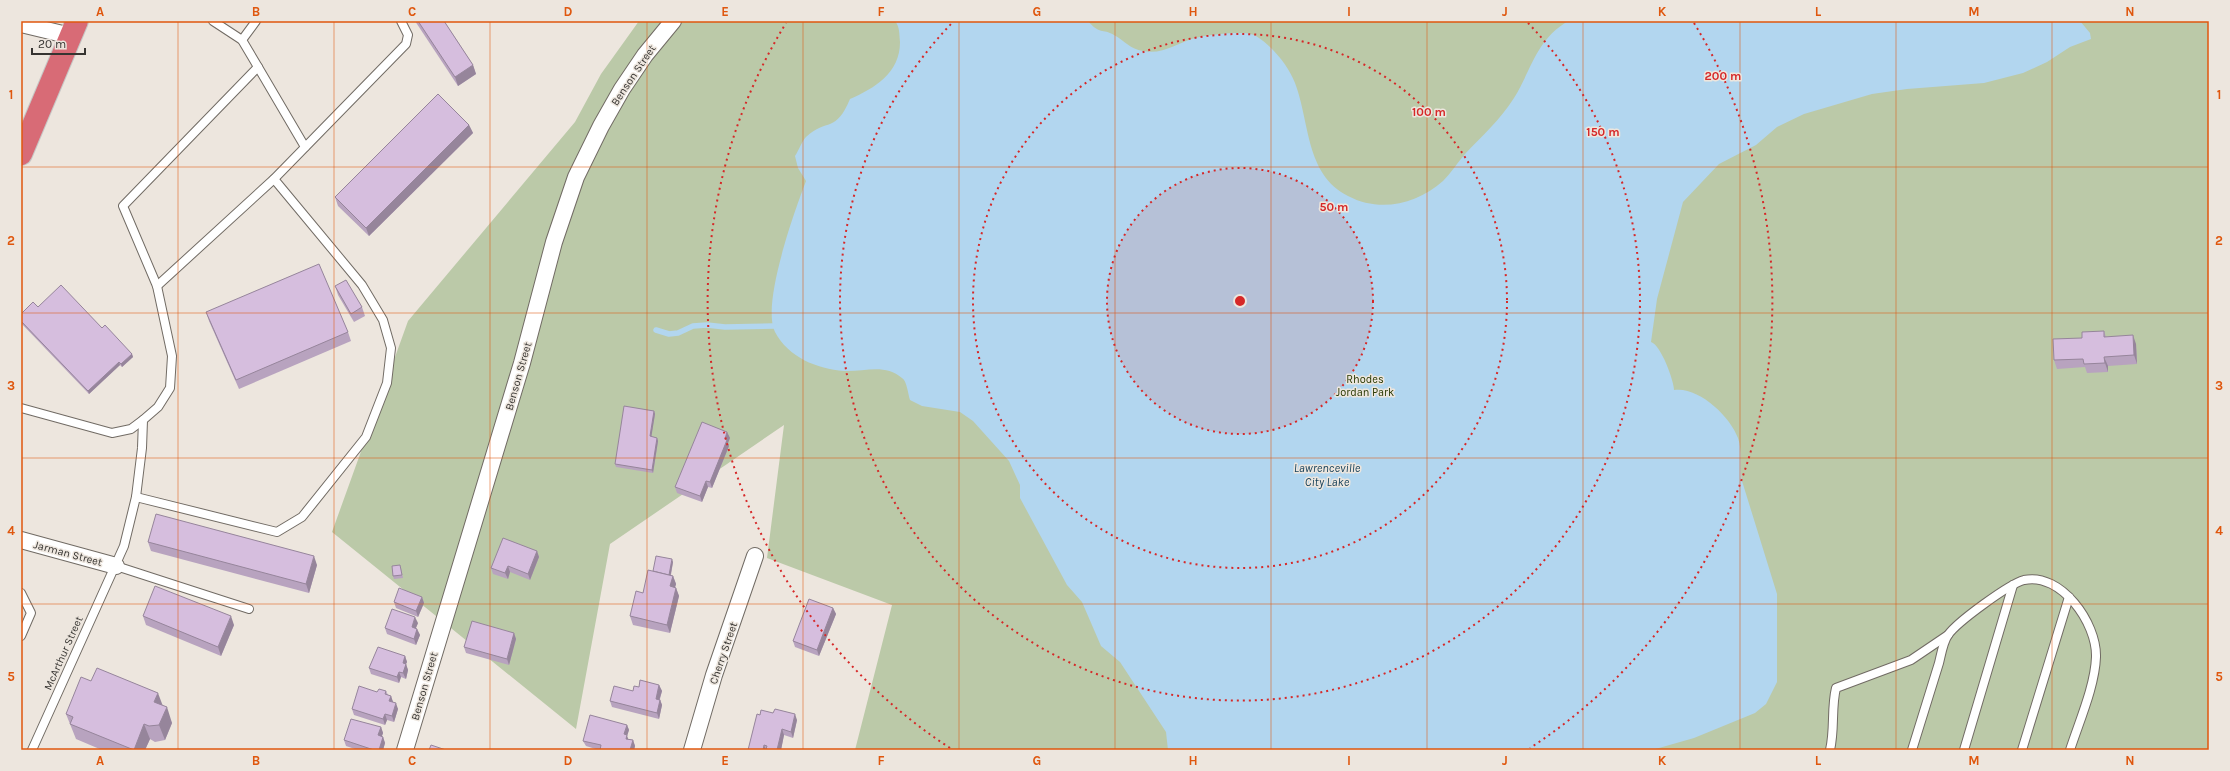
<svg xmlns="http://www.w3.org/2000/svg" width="2230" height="771" viewBox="0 0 2230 771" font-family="Karla,sans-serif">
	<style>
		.green { fill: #bbc9a8 }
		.water { fill: #b2d6ef }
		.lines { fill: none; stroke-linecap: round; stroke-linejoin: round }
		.stream { stroke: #b2d6ef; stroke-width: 5.5 }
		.lane-casing { stroke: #716b64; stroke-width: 10 }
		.street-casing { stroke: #716b64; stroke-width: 18 }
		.highway-casing { stroke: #c7c6c5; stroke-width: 24 }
		.lane { stroke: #fff; stroke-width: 8 }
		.street { stroke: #fff; stroke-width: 16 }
		.highway { stroke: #d86b76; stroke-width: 22 }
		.wall { fill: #b8a3bf }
		.shaded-wall { fill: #96859b }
		.building { fill: #d6bede; stroke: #96859b }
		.grid { fill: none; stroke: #df570e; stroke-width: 1; stroke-opacity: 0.55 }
		.ring { fill: none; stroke: #d62828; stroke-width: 2; stroke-dasharray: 2 4 }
		.labels { text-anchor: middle; stroke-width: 3; stroke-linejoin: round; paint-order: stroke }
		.street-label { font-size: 11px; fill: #363431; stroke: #ede6de }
		.park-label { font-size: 11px; fill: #263700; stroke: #ede6de }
		.water-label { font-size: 12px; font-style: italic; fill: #123e58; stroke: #ede6de }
		.centre { fill: #d62828; stroke: #ede6de; stroke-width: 2 }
		.ring-label { font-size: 12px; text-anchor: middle; font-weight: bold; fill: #d62828; stroke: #ede6de; stroke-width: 3; stroke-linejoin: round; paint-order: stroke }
		.neatline { fill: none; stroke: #df570e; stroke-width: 1.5 }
		.grid-label { font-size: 13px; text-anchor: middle; font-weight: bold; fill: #df570e }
	</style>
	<rect width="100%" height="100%" fill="#ede6de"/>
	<polygon class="green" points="639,21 2209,21 2209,750 855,750 892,605 767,558 784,425 610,544 576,729 332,532 408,321 575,122 601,74"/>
	<path class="water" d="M895,21H1088C1100,35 1102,28 1114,35C1125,41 1130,49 1143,51C1163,55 1177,43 1195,38C1207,35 1220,34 1232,33C1240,33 1249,32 1256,36C1272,46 1288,65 1295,83C1310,122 1305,174 1348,196C1380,213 1417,204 1443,181C1451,173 1457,163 1465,154C1482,136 1500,120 1514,98C1532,69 1536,40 1568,21H2080L2090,33L2091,39L2070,47L2047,62L2023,73L1984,83L1907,89L1872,94L1804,114L1777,127L1756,145L1719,164L1683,202L1657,299L1651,342C1661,345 1674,381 1674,390C1698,386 1730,416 1738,438C1743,452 1739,467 1742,481L1777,594V682L1766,704L1755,713L1694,738L1652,750H1168L1166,732L1120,662L1101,646L1082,602L1067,585L1020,498V485L1009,461L973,421L960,412L922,406L910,400C908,394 907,381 902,378C885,363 864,372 844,371C817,369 788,357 775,332C761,304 795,210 806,181L798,168L795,156C799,150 802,141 806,137C827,118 836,133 850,99C875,88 900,73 900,42C899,34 900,27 895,21Z"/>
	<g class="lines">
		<polyline class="stream" points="656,330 669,334 678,333 693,326 707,325 725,327 774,326"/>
		<g class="lane-casing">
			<g id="lane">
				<polyline points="242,40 256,21"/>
				<polyline points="258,67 305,147"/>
				<polyline points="157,286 274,179 406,44 408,35 401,21"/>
				<polyline points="21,408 112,433 131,429 143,420"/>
				<polyline points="136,497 277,532 302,517 366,437 387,383 391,348 383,320 362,285 274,179"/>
				<polyline points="116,566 249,609"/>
				<polyline points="21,593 31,613 21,636"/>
				<polyline points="32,750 124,546 136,497 142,448 143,420 158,407 170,388 172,356 157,286 123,206 258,67 242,40 213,21"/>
				<path d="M1830,750C1835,729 1831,708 1836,688L1911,660L1948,635"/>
				<path d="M1912,750C1921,721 1930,692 1939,663C1941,655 1943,642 1948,635C1957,622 2009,584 2024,580C2061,572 2097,623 2096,657C2095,686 2079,722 2070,750"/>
				<polyline points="1964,750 2013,585"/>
				<polyline points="2022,750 2069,597"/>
			</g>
		</g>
		<g class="street-casing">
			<g id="street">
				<polyline points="21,24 71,36"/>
				<polyline points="21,540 116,566"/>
				<polyline points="405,750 522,363 554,242 576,177 601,126 622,89 645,55 673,21"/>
				<polyline points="692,750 714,675 755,556"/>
			</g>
		</g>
		<g class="highway-casing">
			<polyline id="highway" points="21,154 77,21"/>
		</g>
		<use href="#lane" class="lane"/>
		<use href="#street" class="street"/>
		<use href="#highway" class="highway"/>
	</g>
	<g class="wall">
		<polygon points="415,21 444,21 473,65 476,74 458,86"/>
		<polygon points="469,125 473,133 369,236 338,206 335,197"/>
		<polygon points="335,286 362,307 365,316 354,322 338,295"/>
		<polygon points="38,307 102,328 132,354 133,357 122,367 120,365 89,394 21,323 21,314"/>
		<polygon points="206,312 348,332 351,341 239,389 209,321"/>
		<polygon points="2104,331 2106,337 2136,344 2137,364 2108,366 2108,372 2087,373 2085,367 2057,369 2054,360 2082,338"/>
		<polygon points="654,411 655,414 651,437 657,438 658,441 653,473 616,467 615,464"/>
		<polygon points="727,432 730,438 728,443 729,446 712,488 708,487 702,502 677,493 675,487"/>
		<polygon points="148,542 317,565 309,593 151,551"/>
		<polygon points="537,551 539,557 530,580 510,572 508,579 493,574 491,568"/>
		<polygon points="673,562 671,575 673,576 676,584 675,587 676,588 679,596 670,633 633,625 630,616 643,593 653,571"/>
		<polygon points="401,568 403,578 394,579 393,576"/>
		<polygon points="422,597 424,603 418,617 396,608 394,602"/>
		<polygon points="833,608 836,614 819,656 795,647 793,641"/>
		<polygon points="143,616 234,625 221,656 146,625"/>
		<polygon points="418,623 416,628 417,629 420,635 416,645 387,634 385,628"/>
		<polygon points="514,633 516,639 509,665 466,653 464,647"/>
		<polygon points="405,656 407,662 406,664 408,670 406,679 401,677 399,683 371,674 369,668"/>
		<polygon points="91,681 163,706 172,723 165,740 155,742 150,739 145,750 102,750 76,739 66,714"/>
		<polygon points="659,685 662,691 660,699 662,705 659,719 612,707 610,701 633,691 639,687"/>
		<polygon points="386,691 388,695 391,696 393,702 398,709 394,722 387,720 385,725 354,715 352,709 377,692"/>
		<polygon points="760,715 797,720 793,738 784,735 781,750 748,750"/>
		<polygon points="627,725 629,730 627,736 628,739 633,740 635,746 634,750 599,750 586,746 583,741"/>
		<polygon points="381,727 383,733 382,736 383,737 385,743 383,750 358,750 346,746 344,740"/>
	</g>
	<g class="shaded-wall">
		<polygon points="473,65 476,74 458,86 455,77"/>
		<polygon points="469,125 473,133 369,236 366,228"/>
		<polygon points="2133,335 2136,344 2137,364 2134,355"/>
		<polygon points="132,354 133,357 122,367 121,364"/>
		<polygon points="2104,357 2108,366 2108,372 2105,363"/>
		<polygon points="119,362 120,365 89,394 88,391"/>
		<polygon points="654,411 655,414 651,439 650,436"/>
		<polygon points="727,432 730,438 728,443 729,446 712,488 710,482"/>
		<polygon points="657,438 658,441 653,473 652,470"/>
		<polygon points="706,481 708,487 702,502 700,496"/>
		<polygon points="537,551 539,557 530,580 528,574"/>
		<polygon points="314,556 317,565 309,593 306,584"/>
		<polygon points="672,559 673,562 670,578 669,575"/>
		<polygon points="508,566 510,572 508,579 505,573"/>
		<polygon points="673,576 676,584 673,595 670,586"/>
		<polygon points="676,588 679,596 670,633 667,625"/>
		<polygon points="422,597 424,603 418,617 416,611"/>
		<polygon points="833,608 836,614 819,656 817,650"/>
		<polygon points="231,616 234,625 221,656 218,647"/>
		<polygon points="415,617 418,623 414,632 412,627"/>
		<polygon points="417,629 420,635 416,645 414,639"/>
		<polygon points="514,633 516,639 509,665 507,659"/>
		<polygon points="405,656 407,662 406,664 408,670 406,679 403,673 403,663"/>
		<polygon points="399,672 401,677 399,683 397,677"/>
		<polygon points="659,685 662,691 658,704 656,699"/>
		<polygon points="158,693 164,709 154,702"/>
		<polygon points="391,696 393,702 392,707 389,701"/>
		<polygon points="660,700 662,705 659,719 657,713"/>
		<polygon points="396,703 398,709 394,722 392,716"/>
		<polygon points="167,707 172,723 165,740 159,725"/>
		<polygon points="385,714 387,720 385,725 383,719"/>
		<polygon points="795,714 797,720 793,738 791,732"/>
		<polygon points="144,724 150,739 145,750 134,750"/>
		<polygon points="627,725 629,730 627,736 629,741 626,740 624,734"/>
		<polygon points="381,727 383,733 380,741 378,735"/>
		<polygon points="782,729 784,735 781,750 777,750"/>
		<polygon points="383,737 385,743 383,750 379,750"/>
		<polygon points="633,740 635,746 634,750 630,750"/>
		<polygon points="764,745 766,750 763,750"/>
	</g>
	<g class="building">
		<polygon points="418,21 444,21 473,65 455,77"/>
		<polygon points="438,94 469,125 366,228 335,197"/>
		<polygon points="319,264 348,332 236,380 206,312"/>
		<polygon points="346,280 362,307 351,314 335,286"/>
		<polygon points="61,285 102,328 105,325 132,354 121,364 119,362 88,391 21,321 21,314 33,302 38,307"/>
		<polygon points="2104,331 2104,337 2133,335 2134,355 2104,357 2105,363 2084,364 2083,359 2054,360 2053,339 2082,338 2082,332"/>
		<polygon points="624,406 654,411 650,436 657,438 652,470 615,464"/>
		<polygon points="702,422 727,432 725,439 727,440 710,482 706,481 700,496 675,487"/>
		<polygon points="156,514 314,556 306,584 148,542"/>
		<polygon points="503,538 537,551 528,574 508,566 505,573 491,568"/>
		<polygon points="656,556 672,559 669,575 653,571"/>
		<polygon points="400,565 402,575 393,576 392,566"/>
		<polygon points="648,570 673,576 670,586 676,588 667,625 630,616 636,591 643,593"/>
		<polygon points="155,586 231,616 218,647 143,616"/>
		<polygon points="399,588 422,597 416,611 394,602"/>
		<polygon points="809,599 833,608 817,650 793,641"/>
		<polygon points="392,609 415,617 412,627 417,629 414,639 385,628"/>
		<polygon points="472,621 514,633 507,659 464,647"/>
		<polygon points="378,647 405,656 403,663 406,664 403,673 399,672 397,677 369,668"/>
		<polygon points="97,668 158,693 154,702 167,707 159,725 149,726 144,724 134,750 70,724 73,717 66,714 81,677 91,681"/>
		<polygon points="640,680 659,685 656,699 660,700 657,713 610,701 614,686 633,691 634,686 639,687"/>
		<polygon points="359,686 377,692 379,689 386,691 385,694 391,696 389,701 396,703 392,716 385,714 383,719 352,709"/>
		<polygon points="775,709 795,714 791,732 782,729 777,750 770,750 766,749 767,746 764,745 763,750 748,750 757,714 760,715 761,710 773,713"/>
		<polygon points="590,715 627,725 624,734 627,735 626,739 633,740 630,750 600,750 601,745 583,741"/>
		<polygon points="351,719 381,727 378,735 383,737 379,750 374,750 344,740"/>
		<polygon points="431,745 446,750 429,750"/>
	</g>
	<path class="grid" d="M178,21V750M334,21V750M490,21V750M647,21V750M803,21V750M959,21V750M1115,21V750M1271,21V750M1427,21V750M1583,21V750M1740,21V750M1896,21V750M2052,21V750M21,167H2209M21,313H2209M21,458H2209M21,604H2209"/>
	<circle cx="1240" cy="301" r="133" fill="#d62828" fill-opacity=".12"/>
	<g class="ring">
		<circle cx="1240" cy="301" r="133"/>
		<circle cx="1240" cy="301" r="267"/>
		<path d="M1528 23A400 400 0 1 1 952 23"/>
		<path d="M950 748A533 533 0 0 1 786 23M1694 23A533 533 0 0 1 1530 748"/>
	</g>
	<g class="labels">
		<g class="street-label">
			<text transform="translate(633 75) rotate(-56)" y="4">Benson Street</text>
			<text transform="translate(518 376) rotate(-74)" y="4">Benson Street</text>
			<text transform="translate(68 553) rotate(15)" y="4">Jarman Street</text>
			<text transform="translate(63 653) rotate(-66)" y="4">McArthur Street</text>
			<text transform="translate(723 653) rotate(-71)" y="4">Cherry Street</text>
			<text transform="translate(424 686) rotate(-74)" y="4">Benson Street</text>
		</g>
		<g class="park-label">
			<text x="1365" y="383">Rhodes<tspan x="1365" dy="13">Jordan Park</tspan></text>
		</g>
		<g class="water-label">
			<text x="1327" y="472">Lawrenceville<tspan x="1327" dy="14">City Lake</tspan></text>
		</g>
	</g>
	<circle cx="1240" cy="301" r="6" class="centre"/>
	<g class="ring-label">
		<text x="1723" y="80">200 m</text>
		<text x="1429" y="116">100 m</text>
		<text x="1603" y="136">150 m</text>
		<text x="1334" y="211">50 m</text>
	</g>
	<rect width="2230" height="771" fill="none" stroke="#ede6de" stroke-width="44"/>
	<path d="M32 48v6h53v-6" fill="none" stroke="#363431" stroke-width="2"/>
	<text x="38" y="48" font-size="12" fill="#363431" stroke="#ede6de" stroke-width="3" paint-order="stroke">20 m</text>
	<rect x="22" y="22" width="2186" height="727" class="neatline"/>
	<g class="grid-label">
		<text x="100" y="16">A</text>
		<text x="256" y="16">B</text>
		<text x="412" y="16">C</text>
		<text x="568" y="16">D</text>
		<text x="725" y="16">E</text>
		<text x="881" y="16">F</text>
		<text x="1037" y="16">G</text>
		<text x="1193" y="16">H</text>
		<text x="1349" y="16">I</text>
		<text x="1505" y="16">J</text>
		<text x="1662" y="16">K</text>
		<text x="1818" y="16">L</text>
		<text x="1974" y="16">M</text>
		<text x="2130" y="16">N</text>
		<text x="11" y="99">1</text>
		<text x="2219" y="99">1</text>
		<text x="11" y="245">2</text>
		<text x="2219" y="245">2</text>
		<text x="11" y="390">3</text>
		<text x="2219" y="390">3</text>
		<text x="11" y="535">4</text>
		<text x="2219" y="535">4</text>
		<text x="11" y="681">5</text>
		<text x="2219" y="681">5</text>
		<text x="100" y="765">A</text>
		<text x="256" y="765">B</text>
		<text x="412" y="765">C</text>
		<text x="568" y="765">D</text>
		<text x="725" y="765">E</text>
		<text x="881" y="765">F</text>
		<text x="1037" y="765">G</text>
		<text x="1193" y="765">H</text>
		<text x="1349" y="765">I</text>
		<text x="1505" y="765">J</text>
		<text x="1662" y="765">K</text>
		<text x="1818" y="765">L</text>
		<text x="1974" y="765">M</text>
		<text x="2130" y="765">N</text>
	</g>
</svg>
